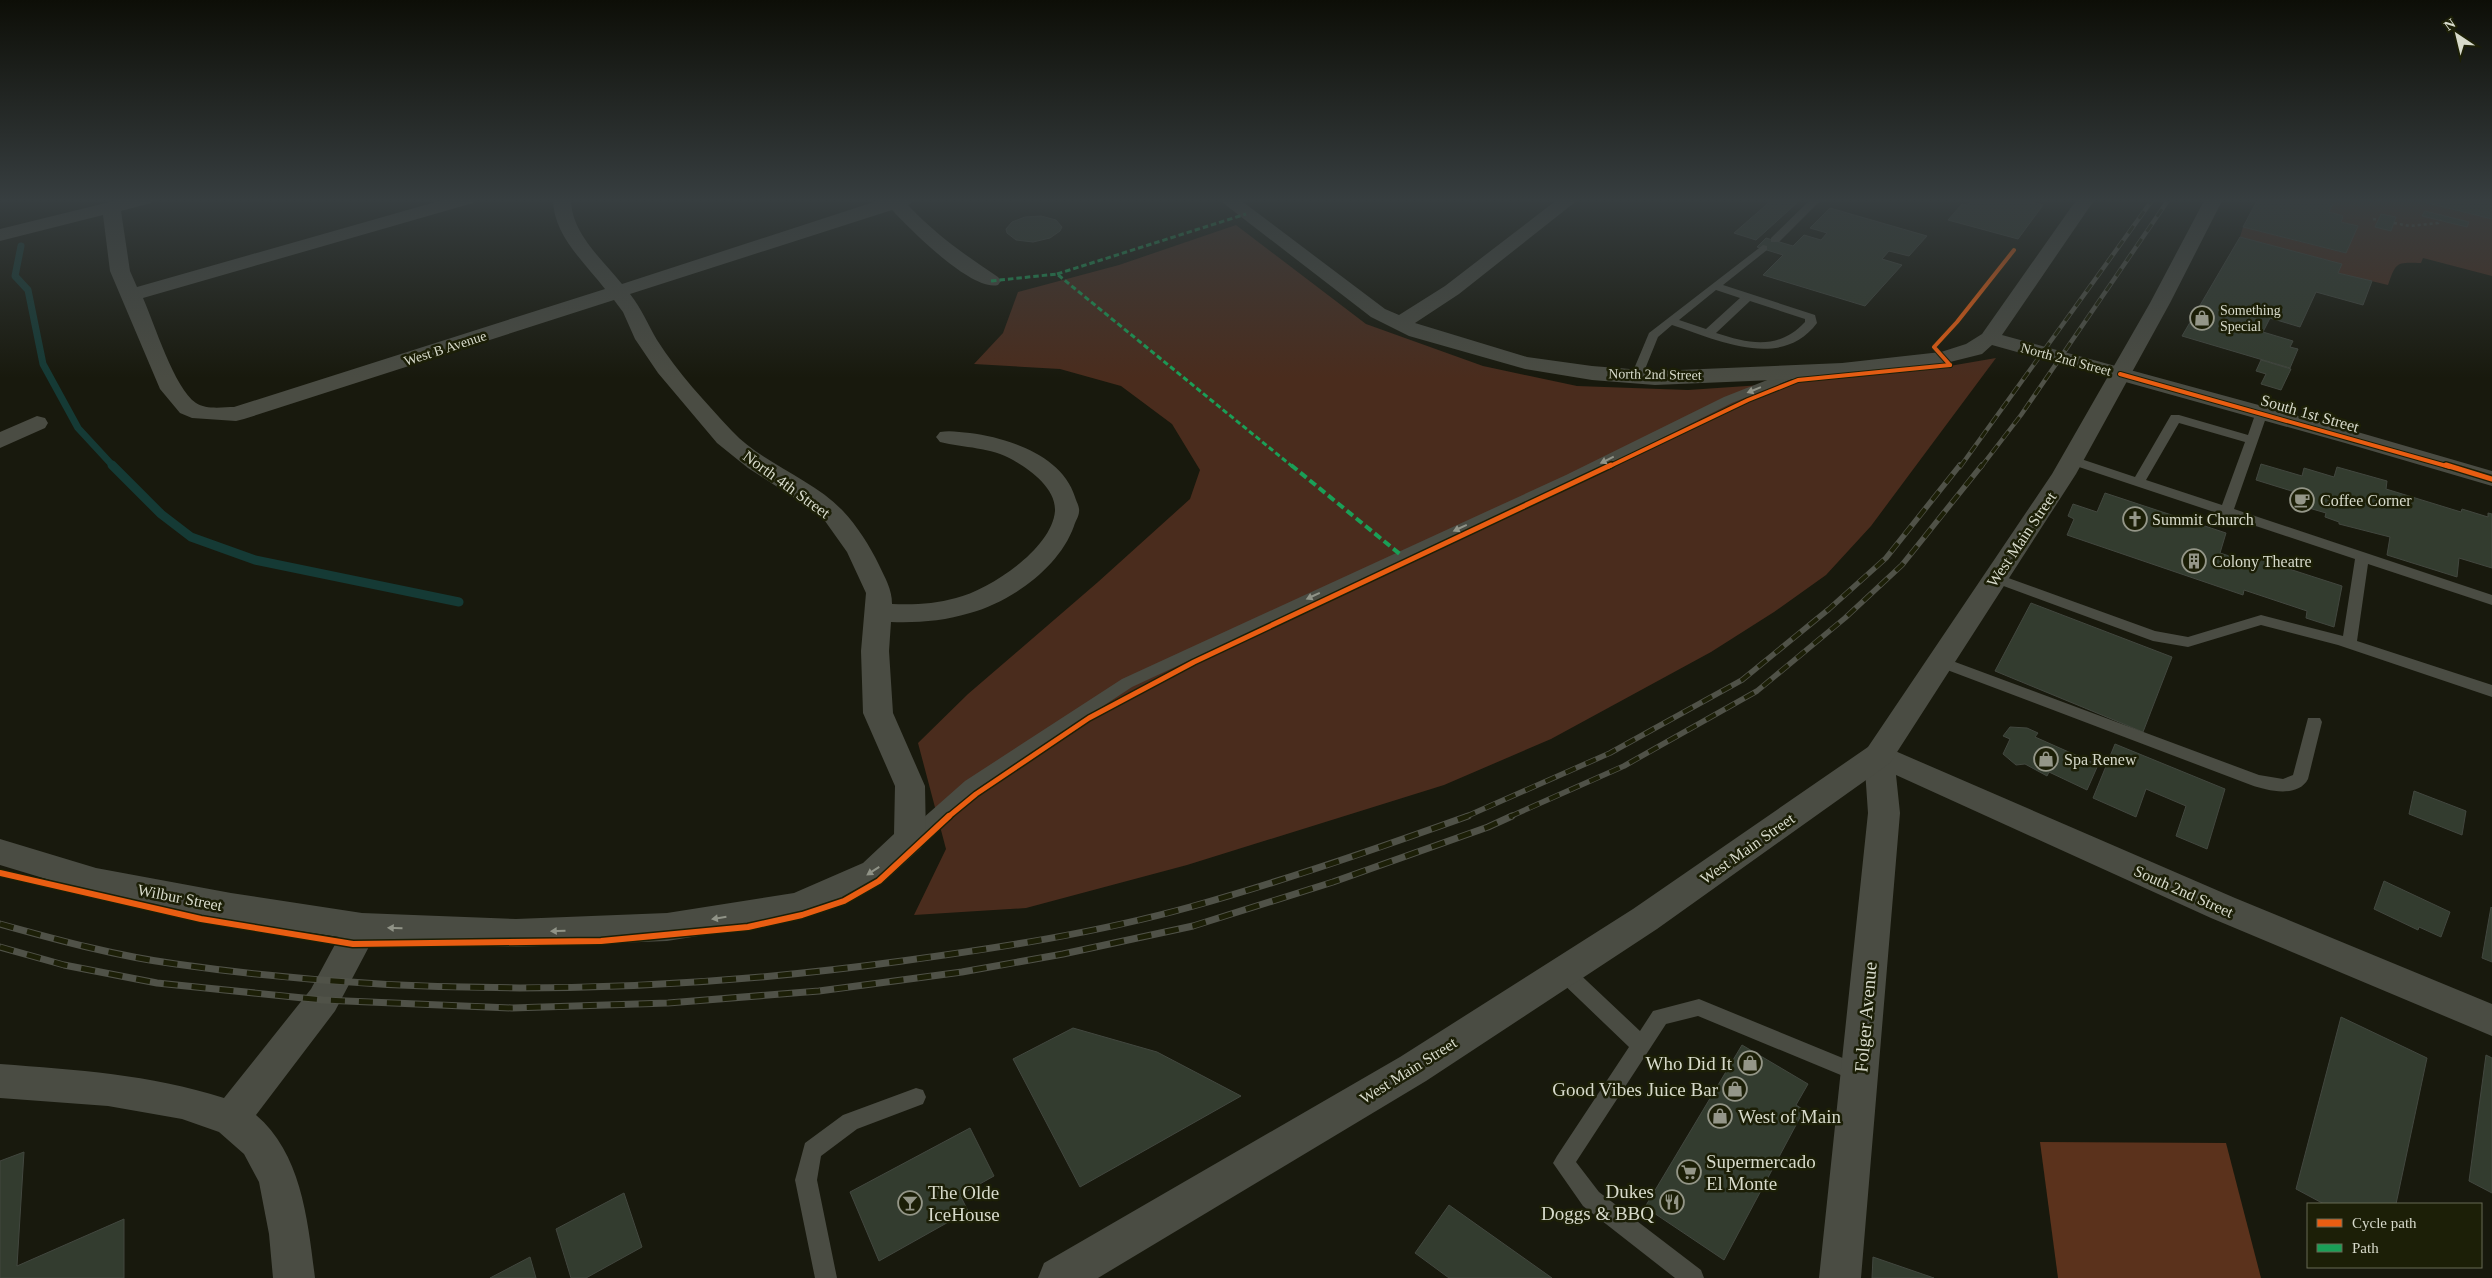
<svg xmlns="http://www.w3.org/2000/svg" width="2492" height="1278" viewBox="0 0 2492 1278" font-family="Georgia,serif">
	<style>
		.green { fill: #4a2c1d }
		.forest { fill: #5b321c }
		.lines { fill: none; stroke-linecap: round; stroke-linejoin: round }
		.stream-far1 { stroke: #153a35; stroke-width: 7 }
		.stream { stroke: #153a35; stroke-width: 9 }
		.building { fill: #333c2f; stroke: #42473f }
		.path { stroke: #54554c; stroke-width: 2.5; stroke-dasharray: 3 3; stroke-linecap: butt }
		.lane { fill: #4a4c43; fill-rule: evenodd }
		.street { fill: #4a4c43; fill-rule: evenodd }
		.secondary { fill: #4a4c43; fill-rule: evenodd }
		.rail-far2-casing { stroke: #505248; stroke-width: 4.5 }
		.rail-far1-casing { stroke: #505248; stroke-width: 5.5 }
		.rail-casing { stroke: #505248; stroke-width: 7 }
		.rail-far2 { stroke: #1c1f07; stroke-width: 3; stroke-dasharray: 9; stroke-linecap: butt }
		.rail-far1 { stroke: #1c1f07; stroke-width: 4; stroke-dasharray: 11; stroke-linecap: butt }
		.rail { stroke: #1c1f07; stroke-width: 5; stroke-dasharray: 14; stroke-linecap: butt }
		.quiet-far1 { stroke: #1a9f57; stroke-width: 3; stroke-dasharray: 5.5 3; stroke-linecap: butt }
		.quiet { stroke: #1a9f57; stroke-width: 4; stroke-dasharray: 8 4; stroke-linecap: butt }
		.cycleway-far2-casing { stroke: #1c1f07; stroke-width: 6 }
		.cycleway-far1-casing { stroke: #1c1f07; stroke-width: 8 }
		.cycleway-casing { stroke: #1c1f07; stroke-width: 9 }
		.cycleway-far2 { stroke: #e95d12; stroke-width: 4 }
		.cycleway-far1 { stroke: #e95d12; stroke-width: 5 }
		.cycleway { stroke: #e95d12; stroke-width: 6 }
		.oneway { fill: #909387 }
		.labels { text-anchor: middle; stroke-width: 5; stroke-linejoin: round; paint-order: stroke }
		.far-poi-label { font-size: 14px; fill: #d7dacb; stroke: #1c1f07; text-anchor: start }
		.far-street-label { font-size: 14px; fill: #d7dacb; stroke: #1c1f07 }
		.street-label { font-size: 16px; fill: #d7dacb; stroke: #1c1f07 }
		.poi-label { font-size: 16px; fill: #d7dacb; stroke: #1c1f07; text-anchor: start }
		.near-street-label { font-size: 19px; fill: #d7dacb; stroke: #1c1f07 }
		.near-poi-label { font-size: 19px; fill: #d7dacb; stroke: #1c1f07; text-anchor: end }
	</style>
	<rect width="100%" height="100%" fill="#18190d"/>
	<g class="green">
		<path d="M2335,199H2425L2424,203L2492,219V276L2423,258L2421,263C2396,262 2396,262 2388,285L2338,273L2342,264L2240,237L2243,227L2345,253L2358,226L2341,222L2343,216L2329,212Z"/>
		<polygon points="1236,225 1366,324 1483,366 1577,386 1688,390 1792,383 1938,368 1996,358 1871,526 1826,575 1774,612 1711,652 1551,739 1444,785 1187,865 1026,908 914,915 946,849 918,743 968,694 1098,582 1190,499 1200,470 1172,424 1121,386 1060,369 974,364 1003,333 1018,292 1119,265"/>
	</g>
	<polygon class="forest" points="2040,1142 2226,1143 2261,1278 2058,1278"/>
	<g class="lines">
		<polyline class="stream-far1" points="21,246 15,276 28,290 43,364 78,428 114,467"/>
		<polyline class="stream" points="112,465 161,514 191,537 255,560 459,602"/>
	</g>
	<g class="building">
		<polygon points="1773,199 1799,201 1756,240 1734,233"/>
		<polygon points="1972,199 2020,199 2043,205 2018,239 1948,220 1962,204 1967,205"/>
		<polygon points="2258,199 2335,199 2329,212 2343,216 2341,222 2358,226 2346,253 2243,227"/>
		<polygon points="2425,199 2492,199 2492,219 2423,202"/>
		<polygon points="1830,208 1927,236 1909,256 1889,251 1882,259 1902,265 1865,306 1763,275 1783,255 1757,247 1766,238 1793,246 1804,235 1821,240 1827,233 1810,228"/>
		<polygon points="2425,211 2469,222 2467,227 2422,216"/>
		<polygon points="2381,214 2396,217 2391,231 2375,227"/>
		<polygon points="1041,216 1056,220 1062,227 1060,231 1050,238 1033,242 1016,240 1007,233 1006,229 1012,222 1025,217"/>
		<polygon points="2240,237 2342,264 2338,273 2372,281 2363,305 2316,292 2300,327 2270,318 2263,332 2293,341 2290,347 2298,349 2290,368 2182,336"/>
		<polygon points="2261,360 2291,369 2281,390 2261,384 2266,374 2256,371"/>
		<polygon points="2261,464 2302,476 2304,468 2334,477 2337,467 2387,481 2386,489 2461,512 2462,509 2488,517 2488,513 2492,514 2492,568 2459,558 2457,577 2387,555 2390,537 2339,524 2339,522 2325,517 2326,513 2295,504 2298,493 2256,480"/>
		<polygon points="2105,493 2226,533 2220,553 2254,564 2255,558 2342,586 2334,627 2306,618 2307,611 2244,590 2243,595 2067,535 2074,519 2068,516 2073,504 2097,512"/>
		<polygon points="2031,603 2172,657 2143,732 1995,671"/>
		<polygon points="2010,727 2027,728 2038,733 2035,737 2098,765 2087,790 2049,772 2047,776 2025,764 2016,765 2003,754 2010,739 2003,736"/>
		<polygon points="2115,744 2225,789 2207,849 2176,836 2186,806 2146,789 2136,817 2093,798"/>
		<polygon points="2414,791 2466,811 2462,835 2409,814"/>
		<polygon points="2384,881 2450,912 2441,937 2419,927 2418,930 2374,909"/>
		<polygon points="2491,907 2492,908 2492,962 2482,958"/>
		<polygon points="2341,1017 2427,1058 2396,1204 2324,1204 2296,1189"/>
		<polygon points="1073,1028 1157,1052 1241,1096 1080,1187 1013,1059"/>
		<polygon points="1742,1045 1808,1084 1796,1105 1804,1110 1724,1260 1645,1207"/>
		<polygon points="2486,1055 2492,1058 2492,1193 2469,1181"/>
		<polygon points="970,1128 994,1176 960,1195 968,1211 879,1261 850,1192"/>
		<polygon points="24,1152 17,1266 124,1219 124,1278 0,1278 0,1161"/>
		<polygon points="624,1193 642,1247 586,1278 571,1278 556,1229"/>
		<polygon points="1449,1205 1552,1278 1449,1278 1415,1253"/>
		<polygon points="530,1257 536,1278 490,1278"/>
		<polygon points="1873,1257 1934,1278 1872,1278"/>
	</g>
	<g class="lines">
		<g class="path">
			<polyline points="2373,219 2379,220"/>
			<polyline points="2394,223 2410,226 2438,223 2441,220"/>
		</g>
		<g class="lane">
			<polygon points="1811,199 1833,199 1818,203 1779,242 1771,242 1771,238"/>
			<path d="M1763,245L1767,246V250L1723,285L1815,315L1817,323C1781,371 1718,340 1672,325L1658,337L1641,379H1633L1631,376L1649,333ZM1716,290L1740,298L1706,329L1679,320ZM1750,301L1805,319V322C1779,350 1750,344 1716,333Z"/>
			<polygon points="1798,368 1804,372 1802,375 1732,403 1576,481 1132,687 977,789 917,844 911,846 905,844 902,839 905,834 965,781 1122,679 1566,475 1724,397"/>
			<path d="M2262,408L2268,412L2234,509L2492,595V605L2368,564L2357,641L2492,685V697L2338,645L2261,625L2188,647L2153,641L1990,581L1988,578L1995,573L2000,575L2155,631L2188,637L2261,615L2343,636L2355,559L2067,463L2066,460L2072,456L2135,477L2171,415H2179L2248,435L2256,412ZM2179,423L2245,442L2222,505L2146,480Z"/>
			<path d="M1939,656L2259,775L2283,779L2293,775L2308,718H2320L2322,722L2308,779C2298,798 2268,791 2251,785L1934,665L1931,661L1934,657Z"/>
			<polygon points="1563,963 1570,965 1640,1031 1653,1011 1699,999 1867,1068 1870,1074 1867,1080 1860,1083 1698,1016 1666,1024 1576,1162 1599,1192 1701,1270 1704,1278 1675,1278 1583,1206 1553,1163 1557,1156 1629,1047 1556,977 1554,971 1556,965"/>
			<polygon points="916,1088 923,1090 926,1097 923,1104 857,1129 821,1156 817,1180 837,1278 815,1278 795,1180 805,1143 843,1115"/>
		</g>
		<g class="street">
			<path d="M122,199H154L151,203L121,211L130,271L137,287L446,199H476L473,203L143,298C155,325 174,388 196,403C206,410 224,407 234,407L605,289C585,263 553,235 553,199H571C571,233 602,259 622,284L883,199H917L908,205C935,234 965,255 998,277L1001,281L998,285C972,292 910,229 892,210L630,294C642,309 648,325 657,340C678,373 706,403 732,431C763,464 813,479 843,511C857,526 870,546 879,565C885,578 892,589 892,604C913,605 935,604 956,598C989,590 1052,549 1055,511C1056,488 1030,470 1013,460C991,447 964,448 940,442L936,437L940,432C950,430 959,432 970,433C1008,438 1062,455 1075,497C1076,501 1080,507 1079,512C1079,516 1075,522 1074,526C1059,568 1012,601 970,613C944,621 917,623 891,622L889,651L893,713L925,786L926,839L921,848L885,881L798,920L667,941L516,947L372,941L335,1011L256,1115C302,1154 308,1222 315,1278H273L269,1234L259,1182L244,1154L219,1132L182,1119L108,1106L0,1098V1064C77,1070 149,1074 224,1098L311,989L339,937L231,921L96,894L0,865V839L96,868L231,893L362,913L516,919L667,913L794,893L863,863L894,834L895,786L863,713L861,651L866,593L847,552L825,521L796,499L748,468L717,443L658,373L635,339L623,312L614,300L244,419L236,421L192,418L180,413L160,389L110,271L103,215L0,241V229Z"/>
			<polygon points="1218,199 1239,199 1385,309 1399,315 1445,286 1558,199 1579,199 1459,294 1415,323 1527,357 1592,366 1655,371 1842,363 1941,352 1966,344 1982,334 2077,199 2095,199 2002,335 2361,433 2492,471 2492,486 2345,443 1992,345 1982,354 1942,364 1842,377 1655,385 1592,380 1525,369 1409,336 1371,317"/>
			<polygon points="37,416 45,418 48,423 45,428 0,448 0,432"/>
			<polygon points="1879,744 2235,898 2492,1004 2492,1036 2211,918 1896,775 1900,813 1861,1278 1819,1278 1868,813 1864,755 1868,747"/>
		</g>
		<polygon class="secondary" points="2205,199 2223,199 2170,303 2076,474 1890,763 1657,929 1426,1081 1098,1278 1038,1278 1044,1263 1400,1057 1633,909 1868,747 2052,474 2150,303"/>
		<g class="rail-far2-casing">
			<g id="rail-far2">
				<polyline points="1960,467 2153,199"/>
				<polyline points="1981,467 2021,415 2169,199"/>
			</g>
		</g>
		<g class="rail-far1-casing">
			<g id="rail-far1">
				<polyline points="1465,817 1610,753 1742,680 1829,609 1886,558 1960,465"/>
				<polyline points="1509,817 1624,766 1757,691 1845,618 1902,565 1982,465"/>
			</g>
		</g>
		<g class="rail-casing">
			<g id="rail">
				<path d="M0,924C58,940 116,956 176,964C415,998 662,994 902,961C998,948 1096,933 1190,907C1284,881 1376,849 1468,816"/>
				<polyline points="0,947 64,965 157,983 323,1000 512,1008 668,1003 819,991 962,972 1063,954 1193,926 1333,882 1488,827 1512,816"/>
			</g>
		</g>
		<use href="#rail-far2" class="rail-far2"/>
		<use href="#rail-far1" class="rail-far1"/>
		<use href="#rail" class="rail"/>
		<g class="quiet-far1">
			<polyline points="1057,274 1246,214"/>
			<polyline points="991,281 1057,274 1293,467"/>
		</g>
		<polyline class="quiet" points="1291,465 1401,555"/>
		<g class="cycleway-far2-casing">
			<g id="cycleway-far2">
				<polyline points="1950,365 1934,347 1957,322 2014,250"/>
				<polyline points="2120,374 2450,467"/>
				<polyline points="1608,467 1748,400 1798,380 1950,365"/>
			</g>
		</g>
		<g class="cycleway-far1-casing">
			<g id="cycleway-far1">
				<polyline points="2446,465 2492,479"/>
				<polyline points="948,817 976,794 1089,718 1194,662 1611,465"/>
			</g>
		</g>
		<g class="cycleway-casing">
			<polyline id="cycleway" points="0,873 201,919 353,944 601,941 748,927 802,915 844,901 879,881 949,816"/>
		</g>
		<use href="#cycleway-far2" class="cycleway-far2"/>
		<use href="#cycleway-far1" class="cycleway-far1"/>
		<use href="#cycleway" class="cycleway"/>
	</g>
	<defs><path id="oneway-solid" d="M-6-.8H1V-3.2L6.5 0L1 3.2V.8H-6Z" transform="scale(1.25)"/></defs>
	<g class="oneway">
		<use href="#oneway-solid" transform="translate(1754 390) rotate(158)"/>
		<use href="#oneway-solid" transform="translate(1607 460) rotate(154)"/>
		<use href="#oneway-solid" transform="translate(1460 528) rotate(155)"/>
		<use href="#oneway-solid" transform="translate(1313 596) rotate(155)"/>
		<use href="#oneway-solid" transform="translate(873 871) rotate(147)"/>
		<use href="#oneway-solid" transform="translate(719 918) rotate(171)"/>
		<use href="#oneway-solid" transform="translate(395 928) rotate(-178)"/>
		<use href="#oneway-solid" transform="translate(558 931) rotate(178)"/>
	</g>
	<linearGradient id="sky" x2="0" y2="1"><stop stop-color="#0d0e07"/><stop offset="0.53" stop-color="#373e40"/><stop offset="1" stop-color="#373e40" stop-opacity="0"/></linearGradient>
	<rect width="2492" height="378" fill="url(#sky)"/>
	<defs>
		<g id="shop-ring" transform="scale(1.25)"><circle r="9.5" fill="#1c1f07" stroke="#949688" stroke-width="1.5"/><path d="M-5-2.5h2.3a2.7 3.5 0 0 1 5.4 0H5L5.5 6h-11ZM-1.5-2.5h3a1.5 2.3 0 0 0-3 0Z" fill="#949688"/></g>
		<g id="cafe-ring" transform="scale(1.25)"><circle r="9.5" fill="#1c1f07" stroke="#949688" stroke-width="1.5"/><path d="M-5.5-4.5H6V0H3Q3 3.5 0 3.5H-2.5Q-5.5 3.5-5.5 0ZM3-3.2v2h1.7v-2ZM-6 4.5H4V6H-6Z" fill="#949688"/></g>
		<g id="church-ring" transform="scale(1.25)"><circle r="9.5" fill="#1c1f07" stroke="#949688" stroke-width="1.5"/><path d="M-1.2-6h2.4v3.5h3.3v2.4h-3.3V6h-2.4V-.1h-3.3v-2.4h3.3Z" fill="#949688"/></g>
		<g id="building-ring" transform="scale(1.25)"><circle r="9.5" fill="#1c1f07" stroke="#949688" stroke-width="1.5"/><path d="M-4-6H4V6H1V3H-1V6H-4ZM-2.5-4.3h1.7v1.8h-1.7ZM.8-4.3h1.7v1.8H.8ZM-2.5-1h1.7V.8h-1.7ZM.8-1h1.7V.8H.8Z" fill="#949688"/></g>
		<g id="supermarket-ring" transform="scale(1.25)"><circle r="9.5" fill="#1c1f07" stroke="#949688" stroke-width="1.5"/><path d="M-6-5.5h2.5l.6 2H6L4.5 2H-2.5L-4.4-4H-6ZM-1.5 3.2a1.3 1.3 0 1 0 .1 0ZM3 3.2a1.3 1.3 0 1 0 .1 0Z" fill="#949688"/></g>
		<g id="restaurant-ring" transform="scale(1.25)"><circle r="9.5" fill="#1c1f07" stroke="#949688" stroke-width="1.5"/><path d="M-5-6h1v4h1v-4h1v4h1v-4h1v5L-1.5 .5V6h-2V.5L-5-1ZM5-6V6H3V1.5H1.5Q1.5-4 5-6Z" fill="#949688"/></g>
		<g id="bar-ring" transform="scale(1.25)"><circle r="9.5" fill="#1c1f07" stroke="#949688" stroke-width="1.5"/><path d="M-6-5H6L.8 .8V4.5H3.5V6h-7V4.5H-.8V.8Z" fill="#949688"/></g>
	</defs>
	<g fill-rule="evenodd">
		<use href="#shop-ring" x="2202" y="318"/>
		<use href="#cafe-ring" x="2302" y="500"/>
		<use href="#church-ring" x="2135" y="519"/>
		<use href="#building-ring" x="2194" y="561"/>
		<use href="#shop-ring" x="2046" y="759"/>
		<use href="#shop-ring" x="1750" y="1063"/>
		<use href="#shop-ring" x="1735" y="1089"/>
		<use href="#shop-ring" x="1720" y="1116"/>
		<use href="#supermarket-ring" x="1689" y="1172"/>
		<use href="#restaurant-ring" x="1672" y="1202"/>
		<use href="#bar-ring" x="910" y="1203"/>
	</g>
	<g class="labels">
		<g class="far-poi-label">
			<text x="2220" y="315">Something<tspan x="2220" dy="16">Special</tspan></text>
		</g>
		<g class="far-street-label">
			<text transform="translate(445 348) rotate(-18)" y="5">West B Avenue</text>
			<text transform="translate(2066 359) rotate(15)" y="5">North 2nd Street</text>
			<text transform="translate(1655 374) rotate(1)" y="5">North 2nd Street</text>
		</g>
		<g class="street-label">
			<text transform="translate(2310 413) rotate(16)" y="6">South 1st Street</text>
			<text transform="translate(787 484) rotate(36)" y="6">North 4th Street</text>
			<text transform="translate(2021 539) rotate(-56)" y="6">West Main Street</text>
			<text transform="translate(1747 848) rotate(-35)" y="6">West Main Street</text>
			<text transform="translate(2184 891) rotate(24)" y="6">South 2nd Street</text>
			<text transform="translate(180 897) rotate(11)" y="6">Wilbur Street</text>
			<text transform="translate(1408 1070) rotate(-32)" y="6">West Main Street</text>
		</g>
		<g class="poi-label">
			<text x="2320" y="506">Coffee Corner</text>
			<text x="2152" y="525">Summit Church</text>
			<text x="2212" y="567">Colony Theatre</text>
			<text x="2064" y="765">Spa Renew</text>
		</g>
		<g class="near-street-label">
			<text transform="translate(1865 1017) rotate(-85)" y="7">Folger Avenue</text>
		</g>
		<g class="near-poi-label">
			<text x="1732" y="1070">Who Did It</text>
			<text x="1718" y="1096">Good Vibes Juice Bar</text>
			<text x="1738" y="1123" text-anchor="start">West of Main</text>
			<text x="1706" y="1168" text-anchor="start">Supermercado<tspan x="1706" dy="22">El Monte</tspan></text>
			<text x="1654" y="1198">Dukes<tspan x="1654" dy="22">Doggs &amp; BBQ</tspan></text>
			<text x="928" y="1199" text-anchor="start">The Olde<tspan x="928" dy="22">IceHouse</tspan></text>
		</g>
	</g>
	<rect x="2307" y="1203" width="175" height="65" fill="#1c1f07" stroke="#676a55"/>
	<rect x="2317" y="1219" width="25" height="8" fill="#e95d12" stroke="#676a55"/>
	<text x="2352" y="1228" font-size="15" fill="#d7dacb">Cycle path</text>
	<rect x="2317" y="1244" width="25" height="8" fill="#1a9f57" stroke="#676a55"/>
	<text x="2352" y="1253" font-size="15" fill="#d7dacb">Path</text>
	<g transform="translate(2457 35) rotate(325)" stroke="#1c1f07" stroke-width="4" paint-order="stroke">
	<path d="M0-4L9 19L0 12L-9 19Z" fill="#d7dacb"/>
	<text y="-8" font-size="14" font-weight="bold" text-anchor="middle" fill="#d7dacb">N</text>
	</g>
</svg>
